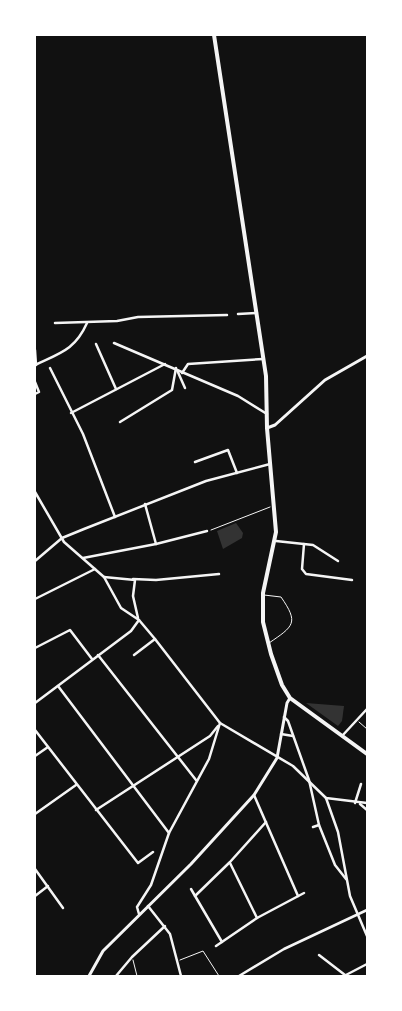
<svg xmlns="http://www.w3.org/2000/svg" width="402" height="1011" viewBox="0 0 402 1011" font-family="'Fira Sans',sans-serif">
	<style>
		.water { fill: #333 }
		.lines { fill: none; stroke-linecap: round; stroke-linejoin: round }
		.path { stroke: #f5f5f5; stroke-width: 1 }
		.service { stroke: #f5f5f5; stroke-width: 1 }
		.minor { stroke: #f5f5f5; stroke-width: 2.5 }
		.tertiary { stroke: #f5f5f5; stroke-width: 3 }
		.secondary { stroke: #f5f5f5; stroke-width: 4 }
	</style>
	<rect width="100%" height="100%" fill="#111"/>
	<g class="water">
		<polygon points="236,523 243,533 242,538 223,549 217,531"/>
		<polygon points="306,703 344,706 342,721 338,726"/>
	</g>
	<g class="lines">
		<g class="path">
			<polyline points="211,530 270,507"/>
			<polyline points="359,722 367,729"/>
			<polyline points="133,960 137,976"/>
			<polyline points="180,960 203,951 219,976"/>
		</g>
		<path class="service" d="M264,595L281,597C299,623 294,626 269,643"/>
		<g class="minor">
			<polyline points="238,314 257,313"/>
			<polyline points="55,323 117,321 138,317 227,315"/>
			<polyline points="114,343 238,396 267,414"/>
			<polyline points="96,344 116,389"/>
			<polyline points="35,350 36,365"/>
			<path d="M35,365C60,353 75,350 87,323"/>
			<polyline points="50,368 83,434 115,517"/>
			<polyline points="177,370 185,388"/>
			<polyline points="182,373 188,364 263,359"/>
			<polyline points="35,382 39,392 35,394"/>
			<polyline points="71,413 165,364"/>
			<polyline points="120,422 172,390 176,368"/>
			<polyline points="195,462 228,450 237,473"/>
			<polyline points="35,492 64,542 104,577 121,608 139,620 155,639 220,723 293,766 326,798 367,803"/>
			<polyline points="145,504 156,544"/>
			<polyline points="276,541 313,545 338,561"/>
			<polyline points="304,544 302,569 306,574 352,580"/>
			<polyline points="83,558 156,544 207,531"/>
			<polyline points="35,561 62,538 84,529 206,481 270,464"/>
			<polyline points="104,577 135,580 133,596 138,618"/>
			<polyline points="133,579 156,580 219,574"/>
			<polyline points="35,599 95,569"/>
			<polyline points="35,648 70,630 92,659"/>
			<polyline points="98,655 196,780"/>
			<polyline points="134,655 155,639"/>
			<polyline points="58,686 169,833"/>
			<polyline points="35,703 131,631 139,620"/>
			<polyline points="284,717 288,721 309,780 319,825 335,865 346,879"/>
			<polyline points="35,730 138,863 153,852"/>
			<polyline points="281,734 293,736"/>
			<polyline points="342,736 367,709"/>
			<polyline points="35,756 48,747"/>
			<polyline points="254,795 298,896"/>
			<polyline points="326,798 338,832 350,896 367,936"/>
			<polyline points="355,803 361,784"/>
			<polyline points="360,804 367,810"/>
			<polyline points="96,810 210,736 218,726"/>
			<polyline points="35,814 76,785"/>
			<polyline points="313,827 319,825"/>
			<polyline points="230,863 257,918"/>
			<polyline points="35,869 63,908"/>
			<polyline points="191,889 222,942"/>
			<polyline points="35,896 48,886"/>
			<polyline points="195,896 230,862 266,822"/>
			<polyline points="148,906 170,934 181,976"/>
			<polyline points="139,914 137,907 151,885 169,833 209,759 220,723"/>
			<polyline points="216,946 257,918 304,893"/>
			<polyline points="319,955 345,975"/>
			<polyline points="116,976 132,957 165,926"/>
			<polyline points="239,976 284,949 367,910"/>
			<polyline points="344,976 367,964"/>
		</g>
		<g class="tertiary">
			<polyline points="267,428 275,425 325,380 367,356"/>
			<polyline points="89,976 103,951 191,864 254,795 277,758 287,703 290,698"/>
		</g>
		<polyline class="secondary" points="214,35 266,376 267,428 276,532 263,593 263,622 271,654 282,685 290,698 367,754"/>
	</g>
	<rect width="402" height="1011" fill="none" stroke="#ffffff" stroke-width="72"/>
</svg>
